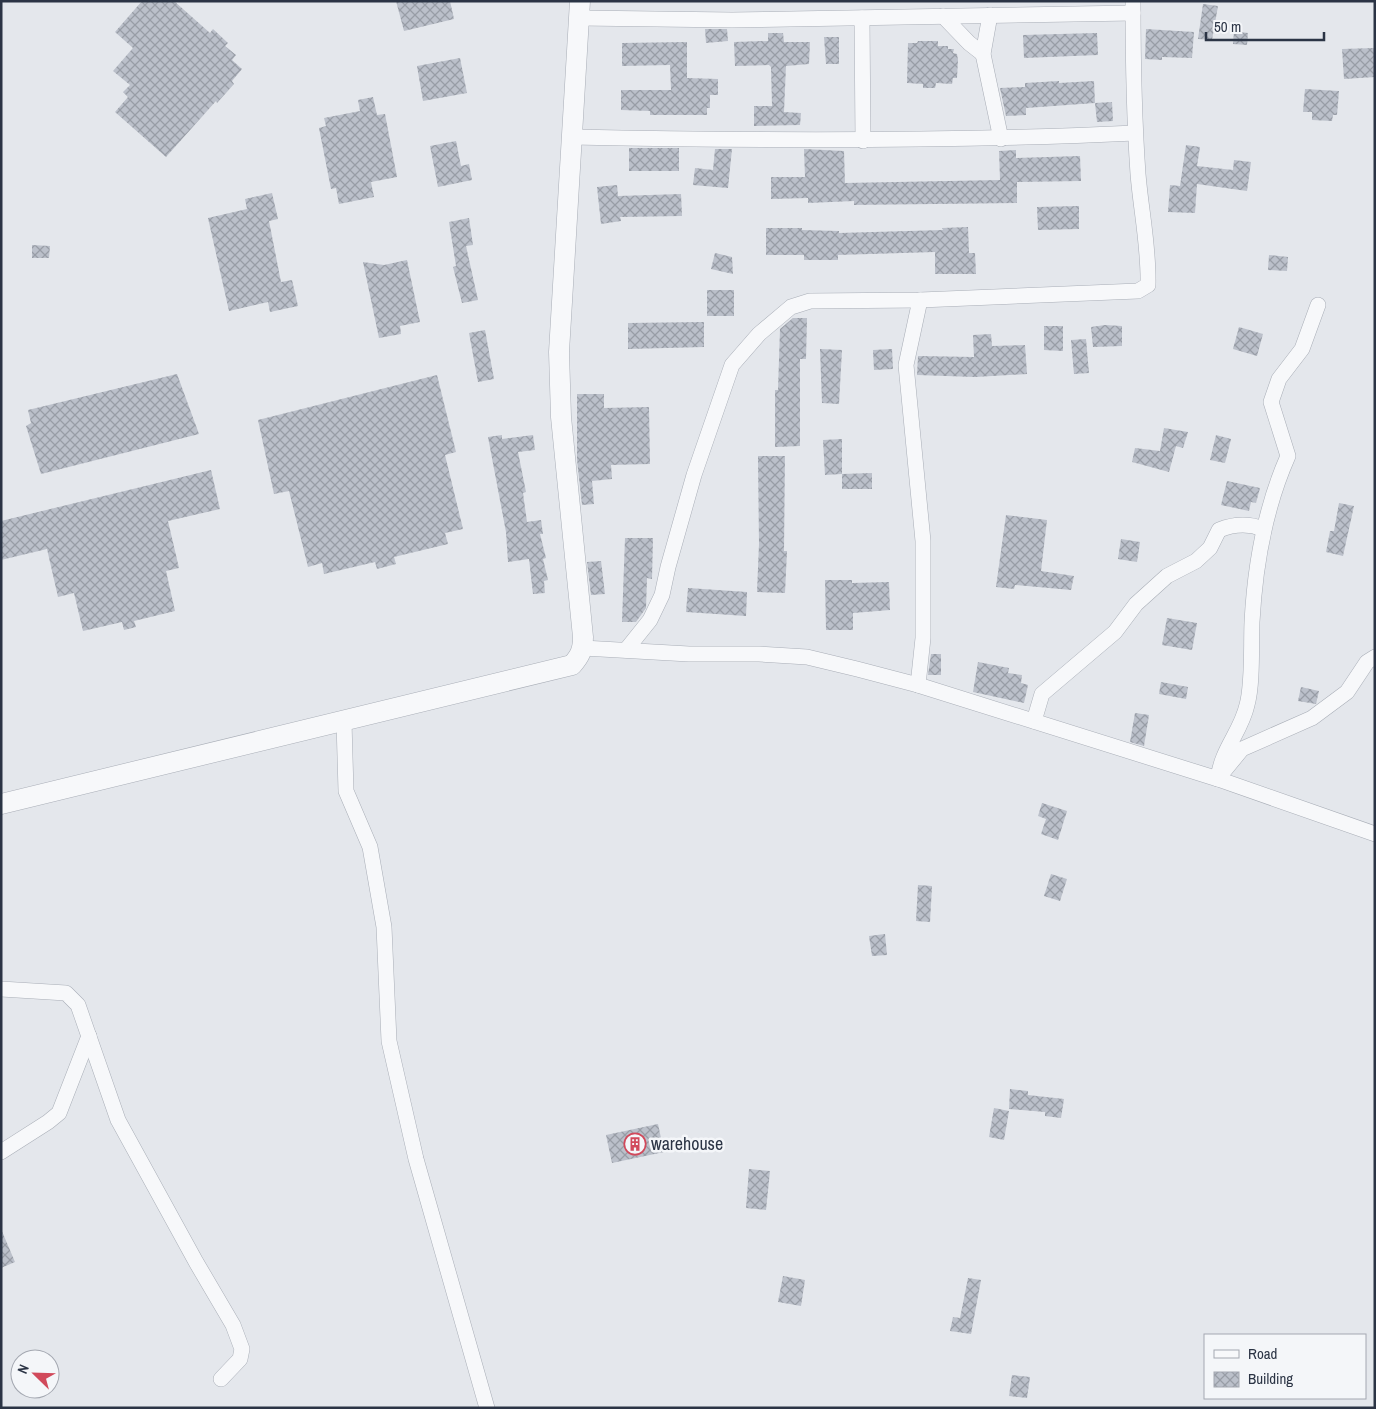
<svg xmlns="http://www.w3.org/2000/svg" width="1376" height="1409" viewBox="0 0 1376 1409" font-family="'Archivo Narrow',sans-serif">
	<style>
		.building { fill: url(#building-cross-hatch) }
		.lines { fill: none; stroke-linecap: round; stroke-linejoin: round }
		.minor-casing { stroke: #a9aeb7; stroke-width: 16 }
		.tertiary-casing { stroke: #a9aeb7; stroke-width: 21 }
		.minor { stroke: #f7f8fa; stroke-width: 15 }
		.tertiary { stroke: #f7f8fa; stroke-width: 20 }
		.labels { text-anchor: middle; stroke-width: 5; stroke-linejoin: round; paint-order: stroke }
		.poi-label { font-size: 18px; fill: #2b3445; stroke: #f4f6f9; text-anchor: start }
	</style>
	<defs>
		<pattern id="building-cross-hatch" width="8" height="8" patternUnits="userSpaceOnUse" patternTransform="scale(1.25)"><rect width="8" height="8" fill="#bbc0ca"/><path d="M0 0l8 8M0 8l8-8" fill="none" stroke="#989da6"/></pattern>
	</defs>
	<rect width="100%" height="100%" fill="#e4e7ec"/>
	<g class="building">
		<polygon points="142,1 174,1 210,33 213,29 228,43 225,46 236,55 232,60 242,69 232,81 234,84 217,103 216,101 166,157 115,112 128,97 123,92 130,85 113,71 133,48 115,32"/>
		<polygon points="396,1 450,1 454,19 404,31"/>
		<polygon points="1203,4 1218,6 1212,40 1198,39"/>
		<polygon points="705,29 727,29 728,41 706,43"/>
		<polygon points="1146,29 1194,32 1192,58 1162,57 1162,60 1145,59"/>
		<polygon points="1234,31 1248,33 1247,45 1233,44"/>
		<polygon points="768,33 783,33 784,42 810,42 809,64 786,66 784,112 801,113 800,125 754,126 754,106 772,106 771,67 769,65 735,66 734,42 768,41"/>
		<polygon points="1097,33 1098,55 1024,58 1023,35"/>
		<polygon points="824,37 839,37 839,64 826,64"/>
		<polygon points="918,41 938,41 938,46 948,46 948,49 954,49 953,53 957,54 958,60 957,78 953,78 952,84 936,83 935,88 923,88 923,84 907,83 908,43 917,43"/>
		<polygon points="687,42 687,78 718,79 718,95 710,95 710,108 707,108 707,115 650,115 650,111 621,110 621,90 671,90 670,65 622,66 622,43"/>
		<polygon points="1375,48 1375,77 1344,79 1342,49"/>
		<polygon points="460,58 467,93 423,101 417,66"/>
		<polygon points="1059,81 1059,83 1094,81 1095,103 1026,108 1026,115 1006,116 1000,88 1025,87 1025,83"/>
		<polygon points="1305,89 1339,91 1337,115 1333,115 1332,121 1312,120 1312,112 1303,112"/>
		<polygon points="373,97 377,115 385,114 397,177 371,182 374,197 339,204 336,188 331,189 319,128 326,126 324,118 360,111 358,100"/>
		<polygon points="1112,102 1113,121 1097,122 1095,103"/>
		<polygon points="456,141 461,166 469,164 472,180 438,187 430,146"/>
		<polygon points="1186,145 1200,147 1197,166 1233,170 1234,160 1251,162 1247,191 1197,184 1195,213 1168,212 1170,185 1180,186"/>
		<rect x="629" y="148" width="50" height="23"/>
		<polygon points="715,149 732,149 728,188 693,185 695,168 713,170"/>
		<polygon points="804,149 844,151 845,183 1000,180 999,151 1016,150 1016,158 1080,156 1081,181 1017,182 1017,203 854,205 854,201 808,203 808,198 771,199 771,177 805,177"/>
		<polygon points="617,185 618,196 681,194 682,216 620,217 621,221 601,224 597,187"/>
		<polygon points="272,193 278,219 269,221 281,282 292,280 298,306 270,312 268,302 229,311 208,218 247,209 245,199"/>
		<polygon points="1079,206 1079,229 1038,230 1037,207"/>
		<polygon points="469,218 473,245 466,246 478,300 462,303 453,267 456,266 449,222"/>
		<polygon points="968,227 969,253 975,253 976,274 935,274 935,252 838,255 838,260 804,260 804,255 766,255 766,228 802,228 802,230 839,231 839,233 943,230 942,228"/>
		<polygon points="32,245 50,246 49,258 32,258"/>
		<polygon points="715,253 732,257 733,274 711,269"/>
		<polygon points="1269,255 1288,257 1287,271 1268,270"/>
		<polygon points="407,260 420,322 400,326 401,334 379,338 363,262 384,265"/>
		<rect x="707" y="290" width="27" height="26"/>
		<polygon points="793,318 807,318 806,359 800,359 800,446 775,447 775,390 778,390 780,329"/>
		<polygon points="704,322 704,347 628,349 628,323"/>
		<polygon points="1105,325 1122,326 1122,346 1093,347 1091,327"/>
		<polygon points="1044,326 1063,326 1063,351 1044,350"/>
		<polygon points="1239,327 1263,334 1257,356 1233,349"/>
		<polygon points="485,330 494,379 478,382 469,333"/>
		<polygon points="991,334 992,346 1025,345 1027,374 975,377 917,375 918,356 974,357 973,335"/>
		<polygon points="1086,339 1089,373 1074,374 1071,340"/>
		<polygon points="820,349 842,350 839,404 822,403"/>
		<polygon points="892,349 893,369 874,370 873,350"/>
		<polygon points="177,374 199,434 41,474 26,426 31,423 28,410"/>
		<polygon points="437,375 456,452 445,455 463,529 445,533 448,544 394,557 396,564 377,569 375,562 324,574 322,563 308,567 289,491 274,494 258,420"/>
		<polygon points="577,394 604,394 604,408 649,407 650,464 611,465 612,479 592,481 594,504 582,505 577,460"/>
		<polygon points="1164,428 1188,432 1183,448 1176,446 1169,472 1132,462 1135,448 1160,451"/>
		<polygon points="502,435 502,439 533,435 535,450 518,452 526,492 523,493 527,522 541,520 543,534 540,534 546,558 543,559 548,580 544,581 545,593 533,594 529,559 508,562 506,532 488,437"/>
		<polygon points="1216,435 1231,439 1225,463 1210,460"/>
		<polygon points="842,439 842,474 825,475 823,440"/>
		<polygon points="758,456 785,456 784,551 787,551 785,593 757,592 759,544"/>
		<polygon points="211,470 220,509 168,521 179,568 166,571 175,611 134,621 136,627 124,630 122,622 83,631 74,593 58,597 47,549 1,560 1,521"/>
		<polygon points="872,473 872,489 842,489 842,474"/>
		<polygon points="1227,481 1260,488 1256,503 1251,502 1249,511 1221,505"/>
		<polygon points="1339,503 1354,506 1343,556 1326,552 1330,531 1334,531"/>
		<polygon points="1006,515 1047,520 1041,571 1074,576 1071,590 1015,585 1014,589 996,587"/>
		<polygon points="625,538 653,538 652,579 647,578 646,608 636,622 622,622"/>
		<polygon points="1121,539 1140,542 1137,562 1118,559"/>
		<polygon points="601,561 605,594 591,595 587,562"/>
		<polygon points="825,580 852,580 852,583 889,582 890,610 853,613 853,630 826,630"/>
		<polygon points="688,588 747,592 746,616 686,612"/>
		<polygon points="1167,618 1197,623 1192,650 1162,645"/>
		<polygon points="931,654 941,654 941,675 928,675"/>
		<polygon points="978,662 1009,668 1008,673 1022,675 1021,683 1028,685 1024,703 973,692"/>
		<polygon points="1161,682 1188,687 1186,699 1159,694"/>
		<polygon points="1301,687 1319,691 1316,704 1298,701"/>
		<polygon points="1135,713 1149,715 1144,746 1130,742"/>
		<polygon points="1042,803 1067,811 1058,840 1041,834 1046,819 1038,816"/>
		<polygon points="1051,874 1067,879 1060,901 1044,896"/>
		<polygon points="918,885 932,886 930,922 916,921"/>
		<polygon points="885,934 887,955 872,956 869,936"/>
		<polygon points="1010,1089 1028,1091 1028,1095 1064,1099 1061,1118 1045,1116 1045,1112 1009,1109"/>
		<polygon points="994,1108 1009,1111 1004,1140 989,1137"/>
		<polygon points="658,1124 664,1152 612,1163 606,1135"/>
		<polygon points="749,1169 770,1171 766,1210 746,1208"/>
		<polygon points="1,1229 15,1262 1,1268"/>
		<polygon points="783,1276 805,1280 801,1306 778,1302"/>
		<polygon points="968,1278 981,1280 971,1334 950,1331 953,1317 960,1318"/>
		<polygon points="1012,1375 1030,1377 1027,1398 1009,1396"/>
	</g>
	<g class="lines">
		<g class="minor-casing">
			<g id="minor">
				<polyline points="990,15 983,54 1001,139"/>
				<polyline points="943,16 969,43 983,54"/>
				<polyline points="580,18 732,20 1133,13"/>
				<polyline points="862,18 863,141"/>
				<path d="M573,137C761,141 947,142 1135,133"/>
				<polyline points="583,648 689,654 759,654 807,657 857,669 918,685 1218,779 1375,834"/>
				<path d="M626,650L650,620L662,595L668,567L694,475L732,365L759,334L791,307L810,301L920,300L1138,291L1148,285C1149,247 1141,211 1138,174C1134,117 1133,59 1133,1"/>
				<polyline points="918,685 923,638 923,541 906,365 920,300"/>
				<path d="M1034,721L1042,694L1115,632L1136,604L1167,576L1196,561L1210,548L1219,530C1234,524 1248,523 1263,529"/>
				<polyline points="344,722 346,791 370,847 384,927 389,1041 416,1159 487,1408"/>
				<polyline points="1219,777 1242,749 1312,718 1347,692 1367,662 1375,657"/>
				<path d="M1218,779C1221,750 1241,732 1247,705C1253,683 1251,646 1252,622C1255,565 1265,508 1288,456L1271,402L1279,379L1302,349L1318,305"/>
				<polyline points="1,989 66,993 78,1005 118,1120 196,1262 233,1325 242,1349 240,1359 221,1379"/>
				<polyline points="1,1152 48,1122 59,1113 89,1036"/>
			</g>
		</g>
		<g class="tertiary-casing">
			<path id="tertiary" d="M1,804L572,665C580,656 583,650 583,637L561,417L559,352L580,1"/>
		</g>
		<use href="#minor" class="minor"/>
		<use href="#tertiary" class="tertiary"/>
	</g>
	<defs>
		<g id="building-ring" transform="scale(1.125)"><circle r="9.5" fill="#f4f6f9" stroke="#d1495b" stroke-width="1.5"/><path d="M-4-6H4V6H1V3H-1V6H-4ZM-2.5-4.3h1.7v1.8h-1.7ZM.8-4.3h1.7v1.8H.8ZM-2.5-1h1.7V.8h-1.7ZM.8-1h1.7V.8H.8Z" fill="#d1495b"/></g>
	</defs>
	<g fill-rule="evenodd">
		<use href="#building-ring" x="635" y="1144"/>
	</g>
	<g class="labels">
		<g class="poi-label">
			<text x="651" y="1150">warehouse</text>
		</g>
	</g>
	<rect width="1376" height="1409" fill="none" stroke="#2b3445" stroke-width="5"/>
	<rect x="1204" y="1334" width="162" height="65" fill="#f4f6f9" stroke="#a4a8b1"/>
	<rect x="1214" y="1350" width="25" height="8" fill="#f7f8fa" stroke="#a4a8b1"/>
	<text x="1248" y="1359" font-size="15" fill="#2b3445">Road</text>
	<rect x="1214" y="1372" width="25" height="15" fill="url(#building-cross-hatch)" stroke="#a4a8b1"/>
	<text x="1248" y="1384" font-size="15" fill="#2b3445">Building</text>
	<g transform="translate(35 1374) rotate(293)"><circle r="24" fill="#f4f6f9" stroke="#a4a8b1"/>
	<path d="M0-4L9 19L0 12L-9 19Z" fill="#d1495b"/>
	<text y="-8" font-size="14" font-weight="bold" text-anchor="middle" fill="#2b3445">N</text>
	</g>
	<path d="M1206 32v8h118v-8" fill="none" stroke="#2b3445" stroke-width="2.5"/>
	<text x="1214" y="32" font-size="15" fill="#2b3445" stroke="#f4f6f9" stroke-width="4" paint-order="stroke">50 m</text>
</svg>
